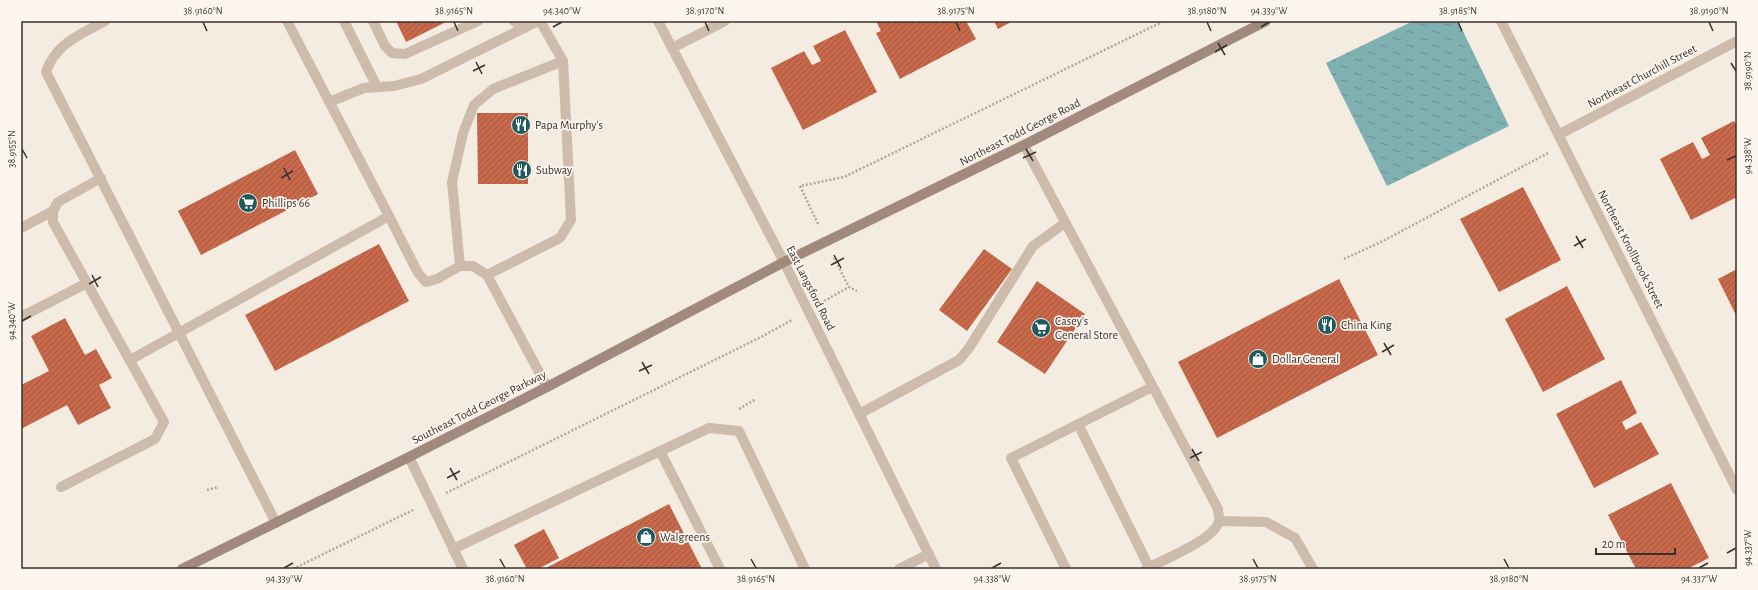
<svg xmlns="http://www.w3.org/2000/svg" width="1758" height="590" viewBox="0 0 1758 590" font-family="'Alegreya Sans',sans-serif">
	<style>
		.water { fill: url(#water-ripples) }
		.building { fill: url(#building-hatch) }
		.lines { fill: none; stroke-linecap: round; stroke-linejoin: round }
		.path { stroke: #b9a596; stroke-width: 2.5; stroke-dasharray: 2 2; stroke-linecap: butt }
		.service { stroke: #cdbbac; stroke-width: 10 }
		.minor { stroke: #cdbbac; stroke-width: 10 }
		.tertiary { stroke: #cdbbac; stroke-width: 10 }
		.secondary { stroke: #a18a7d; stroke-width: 10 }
		.ticks { fill: none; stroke: #3b302b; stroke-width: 1.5 }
		.labels { text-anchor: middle; stroke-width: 3.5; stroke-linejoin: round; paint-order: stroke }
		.street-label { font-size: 12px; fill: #3b302b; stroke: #fbf5ee }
		.poi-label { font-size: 12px; fill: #3b302b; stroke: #fbf5ee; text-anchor: start }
		.neatline { fill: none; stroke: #3b302b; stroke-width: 1.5 }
		.ticks-label { font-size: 10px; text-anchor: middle; fill: #3b302b }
	</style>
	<defs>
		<pattern id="water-ripples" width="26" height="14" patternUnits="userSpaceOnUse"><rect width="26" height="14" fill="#7fb0b2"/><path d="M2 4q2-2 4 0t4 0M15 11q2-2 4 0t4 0" fill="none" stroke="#699091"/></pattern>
		<pattern id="building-hatch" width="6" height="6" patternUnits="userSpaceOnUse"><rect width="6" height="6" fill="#c8694b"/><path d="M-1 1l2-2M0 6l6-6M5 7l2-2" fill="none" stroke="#a4573f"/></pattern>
	</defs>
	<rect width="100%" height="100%" fill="#f4ebe1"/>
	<polygon class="water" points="1413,21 1458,21 1509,126 1387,186 1326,63"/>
	<g class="building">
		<polygon points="396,21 448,21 406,42"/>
		<polygon points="876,21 966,21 976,39 900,79 876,33 881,31"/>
		<polygon points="994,21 1013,21 998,29"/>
		<polygon points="845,30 877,92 803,130 771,68 804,51 812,65 821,61 813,46"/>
		<polygon points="477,113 528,113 528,184 478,184"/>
		<polygon points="1734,121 1737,126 1737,197 1691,220 1660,159 1693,142 1702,159 1710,155 1701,138"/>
		<polygon points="295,150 318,194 201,255 178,211"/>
		<polygon points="1523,187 1561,260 1499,292 1460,219"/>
		<polygon points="379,244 409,301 275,371 245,315"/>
		<polygon points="984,249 1012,269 967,331 939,310"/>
		<polygon points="1737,269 1737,317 1718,279"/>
		<polygon points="1339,279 1378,355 1217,438 1178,362"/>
		<polygon points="1037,281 1085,314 1045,374 997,342"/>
		<polygon points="1567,286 1605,359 1543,392 1505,319"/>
		<polygon points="65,318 85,355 96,349 112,378 99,385 111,408 78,425 67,405 21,429 21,385 49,371 31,336"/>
		<polygon points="1621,380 1637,413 1622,422 1626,430 1641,422 1659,454 1594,488 1556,414"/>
		<polygon points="1671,483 1709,558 1687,569 1636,569 1608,515"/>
		<polygon points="669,504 702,569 544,569"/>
		<polygon points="544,529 559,558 538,569 527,569 514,545"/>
	</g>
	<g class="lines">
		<g class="path">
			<polyline points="818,224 800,186 844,177 1164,21"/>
			<polyline points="834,258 849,287 857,291"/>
			<polyline points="1344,259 1383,241 1548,153"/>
			<polyline points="824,301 849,287"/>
			<polyline points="739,409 756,399"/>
			<polyline points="207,490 219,487"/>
			<polyline points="446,493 761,337 792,320"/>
			<polyline points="293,569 415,509"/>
		</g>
		<g class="service">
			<path d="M105,21C81,34 55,44 46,72L276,523"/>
			<polyline points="287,21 389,216"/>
			<polyline points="344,21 377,87"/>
			<polyline points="373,21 385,46 392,53 405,54 478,21"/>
			<polyline points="514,21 525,28"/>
			<polyline points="329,102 364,88 394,86 421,79 538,21"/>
			<path d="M1024,145L1218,509C1218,513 1220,518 1219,521C1215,540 1162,560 1146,569"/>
			<polyline points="21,228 53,211"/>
			<polyline points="460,266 452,182 463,133 474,105 493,89 563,61"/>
			<polyline points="487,275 560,238 571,220 563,61 540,21"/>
			<polyline points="21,317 87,283"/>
			<polyline points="130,360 389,216 418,273 426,282 437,279 460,266 473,266 487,275 547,387"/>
			<polyline points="859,414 959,360 969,348 1033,246 1065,223"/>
			<polyline points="1078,424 1149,567"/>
			<polyline points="660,451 720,569"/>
			<polyline points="409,457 463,569"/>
			<polyline points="61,487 155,439 164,422 53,222 53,211 58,202 101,178"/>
			<polyline points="1220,521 1266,522 1295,538 1313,569"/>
			<polyline points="453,549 709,428 739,431 805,569"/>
			<polyline points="899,569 929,554"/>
			<polyline points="1066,569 1011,458 1152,387"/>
		</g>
		<g class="minor">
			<polyline points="1501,21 1737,490"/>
			<polyline points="672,48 725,21"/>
			<polyline points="1560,134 1737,41"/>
		</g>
		<polyline class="tertiary" points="658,21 784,262 936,569"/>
		<polyline class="secondary" points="182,569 409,457 547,387 784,262 1024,145 1266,21"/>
	</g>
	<path class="ticks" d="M203,22L207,31M454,22L458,31M705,22L709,31M956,22L960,31M1207,22L1211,31M1458,22L1462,31M1709,22L1713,31M553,27L562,22M1261,27L1269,22M1218,43L1225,55M1215,52L1227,45M476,62L482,74M1731,63L1736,71M473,71L485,65M22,149L27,158M1026,149L1033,161M1023,158L1036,152M1727,160L1736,156M284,168L290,180M281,178L293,171M1576,236L1583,248M1574,246L1586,239M834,255L841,268M831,265L844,258M92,275L98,287M89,284L101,277M22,321L31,316M1384,343L1391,355M1382,352L1394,345M642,362L649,374M639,371L652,365M1192,449L1199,461M1190,458L1202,452M450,468L457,480M447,478L460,471M1727,553L1736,548M500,559L505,568M751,559L756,568M1253,559L1258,568M1504,559L1509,568M284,568L293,563M992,568L1001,563M1699,568L1708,563"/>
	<defs>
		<g id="restaurant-disc" transform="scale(1)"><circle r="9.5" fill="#1f5a5e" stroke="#fbf5ee"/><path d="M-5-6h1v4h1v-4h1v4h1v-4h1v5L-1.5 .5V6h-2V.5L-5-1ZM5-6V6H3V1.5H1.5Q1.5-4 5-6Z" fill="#fff"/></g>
		<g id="supermarket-disc" transform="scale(1)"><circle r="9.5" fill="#1f5a5e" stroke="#fbf5ee"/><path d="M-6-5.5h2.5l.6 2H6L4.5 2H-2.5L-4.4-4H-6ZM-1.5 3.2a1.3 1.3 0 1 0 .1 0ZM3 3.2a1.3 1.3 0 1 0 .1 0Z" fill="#fff"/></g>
		<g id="shop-disc" transform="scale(1)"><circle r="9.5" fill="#1f5a5e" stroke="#fbf5ee"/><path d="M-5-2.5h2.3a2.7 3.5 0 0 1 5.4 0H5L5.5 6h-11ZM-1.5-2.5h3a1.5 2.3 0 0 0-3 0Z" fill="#fff"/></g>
	</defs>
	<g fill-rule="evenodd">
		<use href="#restaurant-disc" x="521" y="125"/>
		<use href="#restaurant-disc" x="522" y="170"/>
		<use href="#supermarket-disc" x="248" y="203"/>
		<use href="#restaurant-disc" x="1327" y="325"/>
		<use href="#supermarket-disc" x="1041" y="328"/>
		<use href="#shop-disc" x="1258" y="359"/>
		<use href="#shop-disc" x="646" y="537"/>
	</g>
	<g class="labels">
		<g class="street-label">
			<text transform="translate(1642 76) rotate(-28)" y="4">Northeast Churchill Street</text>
			<text transform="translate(1020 132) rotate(-27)" y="4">Northeast Todd George Road</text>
			<text transform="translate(1631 249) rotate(63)" y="4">Northeast Knollbrook Street</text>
			<text transform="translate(811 288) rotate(63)" y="4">East Langsford Road</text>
			<text transform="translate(479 407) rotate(-27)" y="4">Southeast Todd George Parkway</text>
		</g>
		<g class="poi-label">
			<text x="535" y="129">Papa Murphy's</text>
			<text x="536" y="174">Subway</text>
			<text x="262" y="207">Phillips 66</text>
			<text x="1055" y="325">Casey's<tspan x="1055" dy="14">General Store</tspan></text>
			<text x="1341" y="329">China King</text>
			<text x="1272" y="363">Dollar General</text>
			<text x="660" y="541">Walgreens</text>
		</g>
	</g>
	<rect width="1758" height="590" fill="none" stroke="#fbf5ee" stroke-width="44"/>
	<path d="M1596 548v6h79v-6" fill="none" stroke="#3b302b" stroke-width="2"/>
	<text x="1602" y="548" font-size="12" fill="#3b302b" stroke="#fbf5ee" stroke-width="3" paint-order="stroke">20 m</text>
	<rect x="22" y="22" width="1714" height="546" class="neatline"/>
	<g class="ticks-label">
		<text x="203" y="14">38.9160°N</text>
		<text x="454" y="14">38.9165°N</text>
		<text x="562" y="14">94.340°W</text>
		<text x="705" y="14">38.9170°N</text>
		<text x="956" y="14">38.9175°N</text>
		<text x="1207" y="14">38.9180°N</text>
		<text x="1269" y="14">94.339°W</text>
		<text x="1458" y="14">38.9185°N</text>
		<text x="1709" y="14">38.9190°N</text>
		<text transform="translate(1747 71) rotate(-90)" y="4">38.9190°N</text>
		<text transform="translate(11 149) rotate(-90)" y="4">38.9155°N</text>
		<text transform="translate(1747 156) rotate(-90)" y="4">94.338°W</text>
		<text transform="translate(11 321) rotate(-90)" y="4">94.340°W</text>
		<text transform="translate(1747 548) rotate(-90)" y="4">94.337°W</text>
		<text x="284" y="582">94.339°W</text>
		<text x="505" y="582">38.9160°N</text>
		<text x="756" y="582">38.9165°N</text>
		<text x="992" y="582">94.338°W</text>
		<text x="1258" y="582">38.9175°N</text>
		<text x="1509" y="582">38.9180°N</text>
		<text x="1699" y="582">94.337°W</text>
	</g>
</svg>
